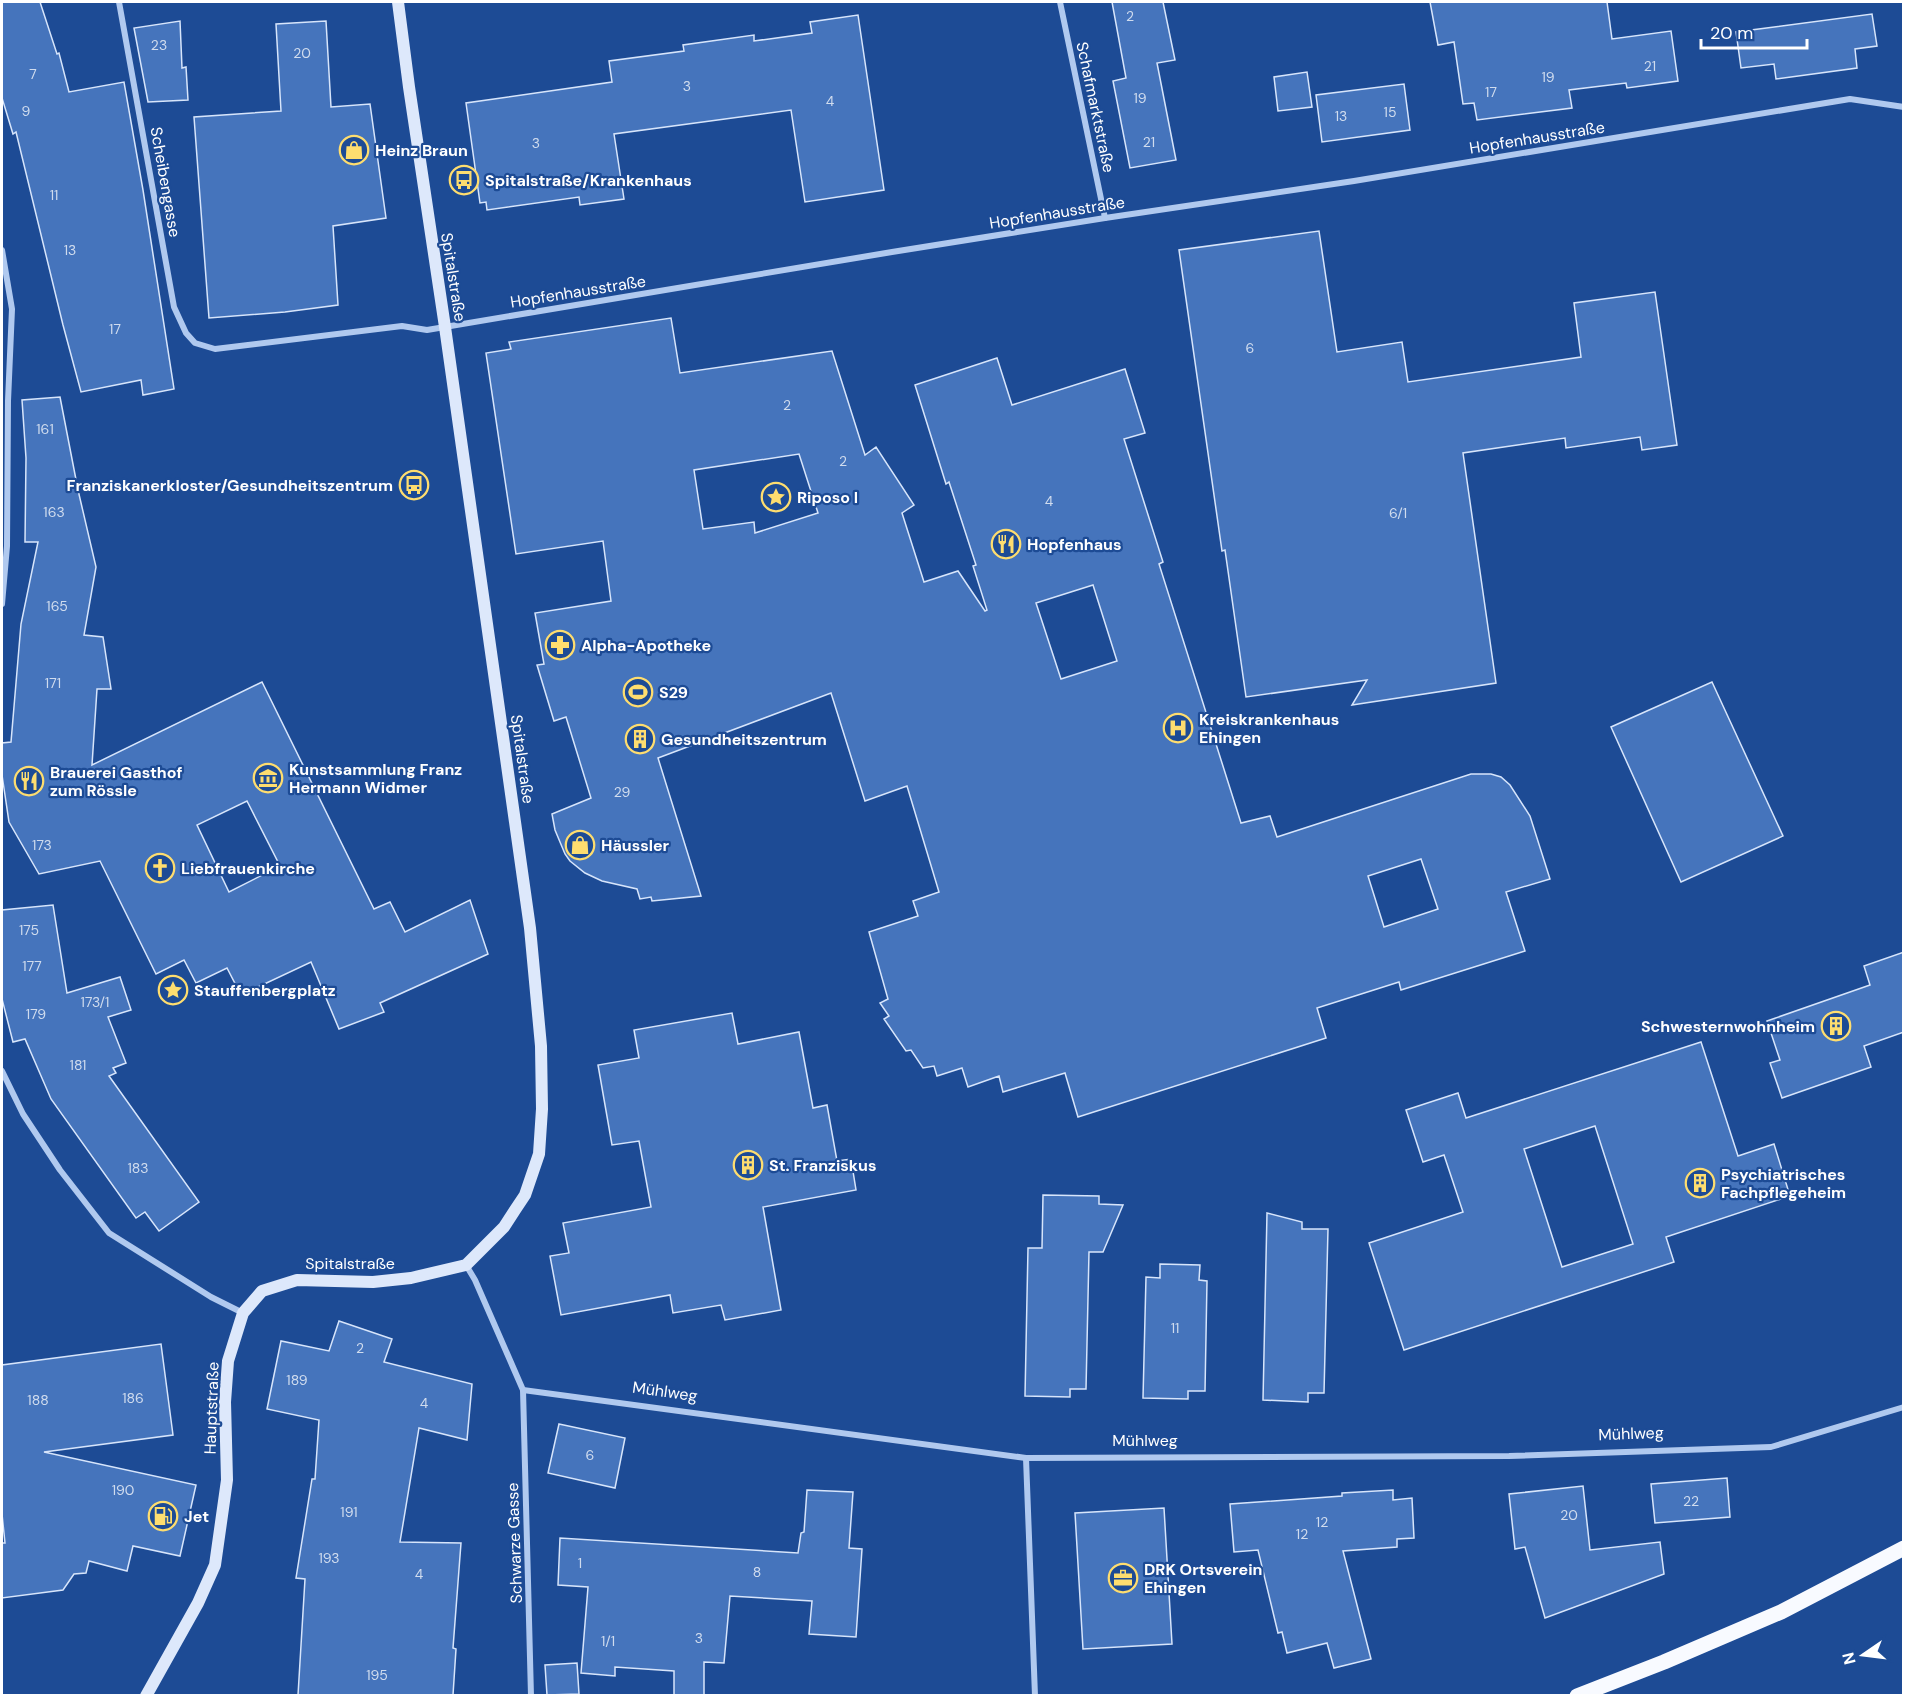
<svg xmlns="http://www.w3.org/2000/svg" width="1905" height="1697" viewBox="0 0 1905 1697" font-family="'DM Sans',sans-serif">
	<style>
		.building { fill: #4574bc; stroke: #d7e5fb; stroke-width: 1.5; fill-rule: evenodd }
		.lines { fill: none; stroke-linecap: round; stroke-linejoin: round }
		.street { stroke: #b0c9ef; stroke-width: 6 }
		.secondary { stroke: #dde8fb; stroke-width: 12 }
		.primary { stroke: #f8faff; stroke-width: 15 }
		.labels { text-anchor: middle; stroke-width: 4.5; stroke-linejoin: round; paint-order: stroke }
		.number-label { font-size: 14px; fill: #d0dcee }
		.street-label { font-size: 16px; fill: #fff; stroke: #1d4b95 }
		.poi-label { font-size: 16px; font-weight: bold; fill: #fff; stroke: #1d4b95; text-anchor: start }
	</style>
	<rect width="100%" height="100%" fill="#1d4b95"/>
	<g class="building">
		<polygon points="2,2 40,2 57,54 59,53 69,92 124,82 143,190 174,389 143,395 141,380 81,392 63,325 16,132 13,134 2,98"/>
		<polygon points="1112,2 1163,2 1175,60 1157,63 1176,160 1130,168 1113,81 1126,78"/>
		<polygon points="1430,2 1607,2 1612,39 1671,31 1678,81 1627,88 1626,83 1569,90 1572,108 1477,120 1474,103 1463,104 1454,42 1438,45"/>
		<polygon points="1872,14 1877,46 1855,49 1857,68 1776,79 1774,64 1741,68 1736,32"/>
		<polygon points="858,15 884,190 805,202 791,110 614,134 624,199 580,205 579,197 487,210 486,202 480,203 466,103 612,82 609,61 684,51 683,45 754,35 754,41 812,33 810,22"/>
		<polygon points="180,21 182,68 186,67 188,100 148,102 134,28"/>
		<polygon points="326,21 331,107 370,104 386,218 333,226 338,305 285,312 209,318 194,117 281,111 276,24"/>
		<polygon points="1307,72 1312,107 1278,111 1274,77"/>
		<polygon points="1404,84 1410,130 1322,142 1316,95"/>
		<polygon points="1319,231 1337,352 1402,342 1408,382 1581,357 1574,303 1655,292 1677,445 1642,450 1640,437 1566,448 1565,438 1463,453 1496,683 1352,705 1367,680 1246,697 1225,550 1222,551 1179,250"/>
		<path d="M671,318L680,373L832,351L865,455L876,447L914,505L902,513L924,582L958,571L985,611L987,610L973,566L976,565L949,482L946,484L915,385L997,358L1012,405L1125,369L1145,433L1124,439L1163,562L1159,564L1241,823L1270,816L1277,837L1471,774H1491L1501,777L1510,785L1530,816L1550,879L1506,892L1525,951L1401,990L1399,982L1317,1008L1326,1038L1078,1117L1065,1073L1003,1092L999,1076L968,1087L962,1068L937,1076L934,1066L923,1068L911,1050L906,1051L884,1019L889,1016L880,1003L888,999L869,932L918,916L913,901L939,892L907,786L865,801L831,693L658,758L701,896L652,901L651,897L640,899L637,889L602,881L585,873L570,861L565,854L555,830L552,814L591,798L566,717L554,721L537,665L544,664L535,613L611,601L603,541L516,554L486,353L511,349L509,342ZM799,454L818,513L755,533L754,522L703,529L694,470ZM1093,585L1117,661L1061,679L1036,603ZM1421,859L1438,909L1384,927L1368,876Z"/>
		<path d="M60,397L78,490L96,567L84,635L103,637L111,689H97L92,765L262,682L374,909L390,902L405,932L470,900L488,954L380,1003L384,1012L339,1029L311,962L241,995L227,968L196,983L184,960L156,974L100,861L39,874L9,822L2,775V743L11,742L21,624L38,542H25L26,458L22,400ZM247,801L280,866L229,892L197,825Z"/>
		<polygon points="1712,682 1783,836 1681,882 1611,727"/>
		<polygon points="53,905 67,993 120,977 131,1010 108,1017 126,1063 113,1068 116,1073 109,1076 199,1202 159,1231 145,1212 136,1218 51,1099 25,1039 13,1042 2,999 2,910"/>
		<polygon points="1904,952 1904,1032 1864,1046 1871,1067 1782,1098 1770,1063 1780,1060 1767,1021 1870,985 1864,966"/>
		<polygon points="732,1013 738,1044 799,1032 813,1108 827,1105 837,1161 851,1159 856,1190 763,1207 781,1310 725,1320 721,1305 673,1313 670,1295 561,1315 550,1256 569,1253 563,1223 651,1207 639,1141 612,1145 598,1065 639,1058 634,1030"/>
		<path d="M1701,1042L1738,1156L1774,1144L1790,1196L1666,1237L1674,1262L1404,1350L1369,1243L1463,1212L1444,1155L1423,1162L1406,1110L1458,1093L1466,1118ZM1595,1126L1633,1244L1562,1267L1524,1149Z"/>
		<polygon points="1043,1195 1099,1196 1099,1204 1123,1205 1103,1252 1089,1252 1086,1389 1070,1389 1070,1397 1025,1396 1028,1248 1042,1248"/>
		<polygon points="1267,1213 1302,1222 1302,1229 1328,1229 1324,1393 1308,1393 1308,1402 1263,1400"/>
		<polygon points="1160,1264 1200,1265 1199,1280 1207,1281 1205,1391 1188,1391 1188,1399 1143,1398 1146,1277 1160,1278"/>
		<polygon points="339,1321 392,1339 384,1362 472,1384 467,1440 419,1428 400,1542 461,1543 453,1648 456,1649 453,1695 298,1695 305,1579 296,1578 312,1479 315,1479 319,1420 267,1409 281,1341 329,1351"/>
		<polygon points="161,1344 173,1435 44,1452 196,1485 180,1556 133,1546 127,1571 89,1561 86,1573 74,1574 63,1590 2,1598 2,1543 5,1543 2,1514 2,1365"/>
		<polygon points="559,1424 625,1438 615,1488 548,1473"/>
		<polygon points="1727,1478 1730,1517 1655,1523 1651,1484"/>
		<polygon points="1583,1486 1590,1550 1660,1542 1664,1574 1545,1618 1525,1547 1515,1549 1509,1494"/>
		<polygon points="807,1490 853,1492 849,1548 862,1549 856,1637 809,1634 812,1601 730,1596 724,1663 704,1662 704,1695 674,1695 674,1671 615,1667 615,1676 581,1673 588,1587 558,1585 560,1538 798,1553 801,1533 804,1532"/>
		<polygon points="1393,1490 1393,1500 1412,1498 1414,1538 1397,1539 1397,1547 1343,1551 1371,1659 1334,1668 1327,1643 1287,1653 1282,1632 1278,1633 1258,1550 1234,1552 1230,1504 1342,1496 1342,1493"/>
		<polygon points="1164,1508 1172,1644 1083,1649 1075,1513"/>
		<polygon points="577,1663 579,1694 547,1695 545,1665"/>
	</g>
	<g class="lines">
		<g class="street">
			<polyline points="119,2 174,307 186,333 195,343 215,349 402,326 427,330 892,252 1105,218 1354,181 1850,99 1904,107"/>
			<polyline points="1060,2 1105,218"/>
			<polyline points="2,250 12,309 8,401 7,546 2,604"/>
			<polyline points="2,1071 23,1114 60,1170 109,1233 211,1297 243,1313"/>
			<polyline points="466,1265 475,1280 523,1390 531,1696"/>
			<polyline points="523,1390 1026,1458 1509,1456 1771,1447 1904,1407"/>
			<polyline points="1026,1458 1035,1696"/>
		</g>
		<polyline class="secondary" points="146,1696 198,1603 215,1565 227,1480 225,1402 228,1361 243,1313 262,1291 297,1280 373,1282 411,1278 466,1265 504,1227 515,1210 525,1195 539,1154 542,1109 541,1046 530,928 445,327 409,87 398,2"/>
		<polyline class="primary" points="1577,1696 1664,1662 1781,1612 1904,1548"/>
	</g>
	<defs>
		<g id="shop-ring" transform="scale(1.5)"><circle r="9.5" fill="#1d4b95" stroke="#fedd6f" stroke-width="1.5"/><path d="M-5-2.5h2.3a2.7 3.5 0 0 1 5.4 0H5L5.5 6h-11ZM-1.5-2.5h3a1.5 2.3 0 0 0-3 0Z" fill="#fedd6f"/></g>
		<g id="bus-ring" transform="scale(1.5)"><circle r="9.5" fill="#1d4b95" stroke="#fedd6f" stroke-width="1.5"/><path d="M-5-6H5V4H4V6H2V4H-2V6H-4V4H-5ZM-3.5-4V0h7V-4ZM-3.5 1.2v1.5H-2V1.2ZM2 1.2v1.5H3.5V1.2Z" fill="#fedd6f"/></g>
		<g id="sight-ring" transform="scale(1.5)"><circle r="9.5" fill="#1d4b95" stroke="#fedd6f" stroke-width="1.5"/><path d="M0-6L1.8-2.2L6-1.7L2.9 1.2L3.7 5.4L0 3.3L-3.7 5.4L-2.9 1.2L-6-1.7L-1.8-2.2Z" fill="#fedd6f"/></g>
		<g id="restaurant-ring" transform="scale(1.5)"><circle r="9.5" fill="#1d4b95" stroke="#fedd6f" stroke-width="1.5"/><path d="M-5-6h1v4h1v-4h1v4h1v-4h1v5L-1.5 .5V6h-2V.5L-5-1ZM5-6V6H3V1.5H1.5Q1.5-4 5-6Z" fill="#fedd6f"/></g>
		<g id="pharmacy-ring" transform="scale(1.5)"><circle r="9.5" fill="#1d4b95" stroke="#fedd6f" stroke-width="1.5"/><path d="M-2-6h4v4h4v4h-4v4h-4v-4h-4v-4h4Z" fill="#fedd6f"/></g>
		<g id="stadium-ring" transform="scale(1.5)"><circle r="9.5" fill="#1d4b95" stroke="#fedd6f" stroke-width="1.5"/><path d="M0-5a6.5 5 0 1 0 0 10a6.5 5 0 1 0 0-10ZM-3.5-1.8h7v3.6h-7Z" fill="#fedd6f"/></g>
		<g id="hospital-ring" transform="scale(1.5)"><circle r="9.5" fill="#1d4b95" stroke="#fedd6f" stroke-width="1.5"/><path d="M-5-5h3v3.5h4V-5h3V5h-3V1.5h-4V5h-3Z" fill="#fedd6f"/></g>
		<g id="building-ring" transform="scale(1.5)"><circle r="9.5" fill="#1d4b95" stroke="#fedd6f" stroke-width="1.5"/><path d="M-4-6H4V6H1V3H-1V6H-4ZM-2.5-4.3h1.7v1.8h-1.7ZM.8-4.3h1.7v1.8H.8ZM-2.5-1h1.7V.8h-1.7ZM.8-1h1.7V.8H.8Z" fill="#fedd6f"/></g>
		<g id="museum-ring" transform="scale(1.5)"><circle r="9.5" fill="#1d4b95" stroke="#fedd6f" stroke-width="1.5"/><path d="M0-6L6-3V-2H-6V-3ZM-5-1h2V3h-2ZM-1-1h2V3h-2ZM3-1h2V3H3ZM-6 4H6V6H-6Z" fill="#fedd6f"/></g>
		<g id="church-ring" transform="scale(1.5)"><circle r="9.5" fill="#1d4b95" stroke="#fedd6f" stroke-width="1.5"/><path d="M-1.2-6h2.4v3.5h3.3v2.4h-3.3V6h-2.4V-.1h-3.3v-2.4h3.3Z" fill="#fedd6f"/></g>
		<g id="fuel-ring" transform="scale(1.5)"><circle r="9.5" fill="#1d4b95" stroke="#fedd6f" stroke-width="1.5"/><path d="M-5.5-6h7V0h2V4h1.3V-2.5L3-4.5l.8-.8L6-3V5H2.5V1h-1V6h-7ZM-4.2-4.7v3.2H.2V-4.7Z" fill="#fedd6f"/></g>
		<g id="office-ring" transform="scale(1.5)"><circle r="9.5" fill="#1d4b95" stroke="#fedd6f" stroke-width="1.5"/><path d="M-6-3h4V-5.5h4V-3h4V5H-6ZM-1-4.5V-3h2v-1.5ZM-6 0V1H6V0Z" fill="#fedd6f"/></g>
	</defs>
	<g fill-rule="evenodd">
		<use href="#shop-ring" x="354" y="150"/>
		<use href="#bus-ring" x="464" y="180"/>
		<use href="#bus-ring" x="414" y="485"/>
		<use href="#sight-ring" x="776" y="497"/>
		<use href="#restaurant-ring" x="1006" y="544"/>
		<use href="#pharmacy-ring" x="560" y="645"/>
		<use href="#stadium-ring" x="638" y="692"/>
		<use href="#hospital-ring" x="1178" y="728"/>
		<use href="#building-ring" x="640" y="739"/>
		<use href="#museum-ring" x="268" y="778"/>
		<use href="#restaurant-ring" x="29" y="781"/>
		<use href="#shop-ring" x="580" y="845"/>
		<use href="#church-ring" x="160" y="868"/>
		<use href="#sight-ring" x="173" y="990"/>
		<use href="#building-ring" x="1836" y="1026"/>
		<use href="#building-ring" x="748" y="1165"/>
		<use href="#building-ring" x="1700" y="1183"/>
		<use href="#fuel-ring" x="163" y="1516"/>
		<use href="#office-ring" x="1123" y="1578"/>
	</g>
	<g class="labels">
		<g class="number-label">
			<text x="1130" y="21">2</text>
			<text x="159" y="50">23</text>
			<text x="302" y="58">20</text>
			<text x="1650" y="71">21</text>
			<text x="33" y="79">7</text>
			<text x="1548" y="82">19</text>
			<text x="687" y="91">3</text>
			<text x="1491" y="97">17</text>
			<text x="1140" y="103">19</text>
			<text x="830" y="106">4</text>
			<text x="26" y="116">9</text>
			<text x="1390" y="117">15</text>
			<text x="1341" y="121">13</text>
			<text x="1149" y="147">21</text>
			<text x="536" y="148">3</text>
			<text x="54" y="200">11</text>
			<text x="70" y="255">13</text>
			<text x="115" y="334">17</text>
			<text x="1250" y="353">6</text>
			<text x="787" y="410">2</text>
			<text x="45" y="434">161</text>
			<text x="843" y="466">2</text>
			<text x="1049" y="506">4</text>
			<text x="54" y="517">163</text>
			<text x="1398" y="518">6/1</text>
			<text x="57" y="611">165</text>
			<text x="53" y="688">171</text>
			<text x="622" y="797">29</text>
			<text x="42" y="850">173</text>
			<text x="29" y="935">175</text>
			<text x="32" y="971">177</text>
			<text x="95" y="1007">173/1</text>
			<text x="36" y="1019">179</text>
			<text x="78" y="1070">181</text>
			<text x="138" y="1173">183</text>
			<text x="1175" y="1333">11</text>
			<text x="360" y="1353">2</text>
			<text x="297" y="1385">189</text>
			<text x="133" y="1403">186</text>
			<text x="38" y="1405">188</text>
			<text x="424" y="1408">4</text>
			<text x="590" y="1460">6</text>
			<text x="123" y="1495">190</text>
			<text x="1691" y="1506">22</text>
			<text x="349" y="1517">191</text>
			<text x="1569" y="1520">20</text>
			<text x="1322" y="1527">12</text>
			<text x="1302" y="1539">12</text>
			<text x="329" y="1563">193</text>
			<text x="580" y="1568">1</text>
			<text x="757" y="1577">8</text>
			<text x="419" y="1579">4</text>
			<text x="699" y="1643">3</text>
			<text x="608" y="1646">1/1</text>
			<text x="377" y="1680">195</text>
		</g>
		<g class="street-label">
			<text transform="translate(1096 107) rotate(78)" y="6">Schafmarktstraße</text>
			<text transform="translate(1537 137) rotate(-9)" y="6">Hopfenhausstraße</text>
			<text transform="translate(166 182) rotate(80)" y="6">Scheibengasse</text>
			<text transform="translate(1057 212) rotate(-9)" y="6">Hopfenhausstraße</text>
			<text transform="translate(454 277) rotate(81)" y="6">Spitalstraße</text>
			<text transform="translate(578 291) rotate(-9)" y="6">Hopfenhausstraße</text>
			<text transform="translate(523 759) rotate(82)" y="6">Spitalstraße</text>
			<text x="350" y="1269">Spitalstraße</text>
			<text transform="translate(665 1391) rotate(8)" y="6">Mühlweg</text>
			<text transform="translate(211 1408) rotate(-88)" y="6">Hauptstraße</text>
			<text transform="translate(1631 1433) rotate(-2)" y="6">Mühlweg</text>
			<text x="1145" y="1446">Mühlweg</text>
			<text transform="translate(514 1543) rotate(-92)" y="6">Schwarze Gasse</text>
		</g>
		<g class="poi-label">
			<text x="375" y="156">Heinz Braun</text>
			<text x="485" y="186">Spitalstraße/Krankenhaus</text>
			<text x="393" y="491" text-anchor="end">Franziskanerkloster/Gesundheitszentrum</text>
			<text x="797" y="503">Riposo I</text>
			<text x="1027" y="550">Hopfenhaus</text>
			<text x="581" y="651">Alpha-Apotheke</text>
			<text x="659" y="698">S29</text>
			<text x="1199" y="725">Kreiskrankenhaus<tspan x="1199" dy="18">Ehingen</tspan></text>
			<text x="661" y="745">Gesundheitszentrum</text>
			<text x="289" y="775">Kunstsammlung Franz<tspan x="289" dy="18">Hermann Widmer</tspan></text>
			<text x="50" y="778">Brauerei Gasthof<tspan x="50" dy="18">zum Rössle</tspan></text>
			<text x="601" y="851">Häussler</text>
			<text x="181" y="874">Liebfrauenkirche</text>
			<text x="194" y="996">Stauffenbergplatz</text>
			<text x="1815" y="1032" text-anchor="end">Schwesternwohnheim</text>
			<text x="769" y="1171">St. Franziskus</text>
			<text x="1721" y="1180">Psychiatrisches<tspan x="1721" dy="18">Fachpflegeheim</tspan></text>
			<text x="184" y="1522">Jet</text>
			<text x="1144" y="1575">DRK Ortsverein<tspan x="1144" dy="18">Ehingen</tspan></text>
		</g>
	</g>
	<rect width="1905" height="1697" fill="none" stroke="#ffffff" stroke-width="6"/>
	<g transform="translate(1863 1655) rotate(256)" stroke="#1d4b95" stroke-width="4.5" paint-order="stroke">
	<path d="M0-4.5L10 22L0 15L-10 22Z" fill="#ffffff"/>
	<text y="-9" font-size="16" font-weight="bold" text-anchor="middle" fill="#ffffff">N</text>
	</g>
	<path d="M1701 39v9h106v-9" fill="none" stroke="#ffffff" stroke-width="3"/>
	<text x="1710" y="39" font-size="18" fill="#ffffff" stroke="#1d4b95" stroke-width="4.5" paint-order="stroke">20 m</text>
</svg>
